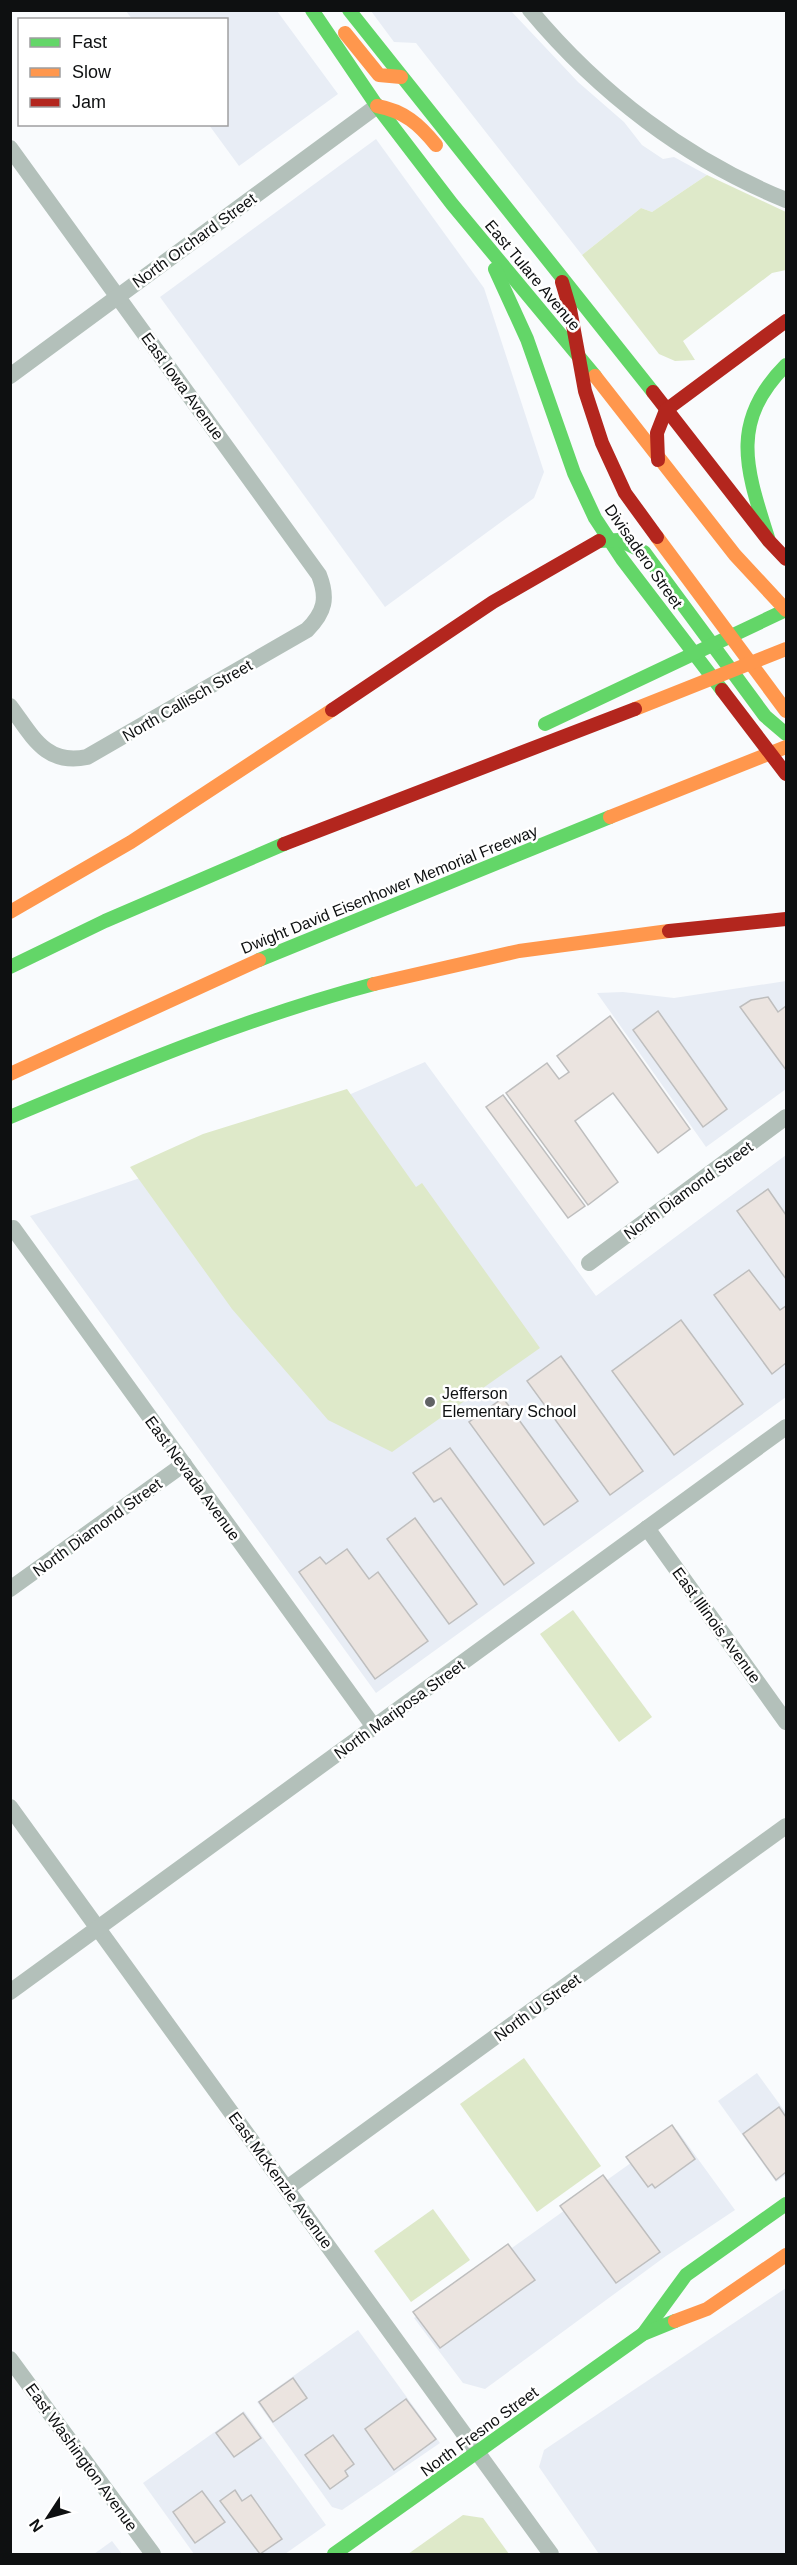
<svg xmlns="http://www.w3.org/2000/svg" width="797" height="2565" viewBox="0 0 797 2565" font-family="Arial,sans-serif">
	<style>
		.built { fill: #e8edf5 }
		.green { fill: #dee9c9 }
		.building { fill: #ebe4e0; stroke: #bebebe; stroke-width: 1.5 }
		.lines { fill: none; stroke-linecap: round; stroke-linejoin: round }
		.street { stroke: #b3c0ba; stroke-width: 16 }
		.fast { stroke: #63d668; stroke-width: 14 }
		.slow { stroke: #ff974d; stroke-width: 14 }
		.jam { stroke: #b3261e; stroke-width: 14 }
		.poi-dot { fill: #606264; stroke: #fff; stroke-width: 2 }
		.labels { text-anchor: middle; stroke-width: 5; stroke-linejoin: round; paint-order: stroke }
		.street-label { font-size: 16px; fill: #0e1011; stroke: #fff }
		.poi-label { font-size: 16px; fill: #0e1011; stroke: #fff; text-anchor: start }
	</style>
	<rect width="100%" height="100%" fill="#f9fbfd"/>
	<g class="built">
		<polygon points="126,11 277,11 338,94 239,166 209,125 226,124 226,20 132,19"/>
		<polygon points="371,11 511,11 578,82 624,122 642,145 663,159 674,157 707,175 652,212 641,208 582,255 416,43 394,42"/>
		<polygon points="376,139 484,288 544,472 534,498 385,607 160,297"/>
		<polygon points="786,981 786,1089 706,1147 597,993 623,992 674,998"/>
		<polygon points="425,1062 596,1296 786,1155 786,1397 376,1693 30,1216 221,1150"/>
		<polygon points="757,2073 786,2113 786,2175 776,2182 718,2101"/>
		<polygon points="677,2130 735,2210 666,2256 485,2389 463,2383 414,2318"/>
		<polygon points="786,2288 786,2554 599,2554 539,2467 544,2450"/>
		<polygon points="358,2330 440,2443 342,2510 332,2507 257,2402"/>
		<polygon points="244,2411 326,2525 285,2554 194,2554 143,2483"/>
		<polygon points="112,2541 122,2554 94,2554"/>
	</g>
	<g class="green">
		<polygon points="707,175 786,212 786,270 772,273 683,341 695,360 675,361 659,354 582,255 641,208 652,212"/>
		<polygon points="347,1089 416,1187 422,1183 540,1348 392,1452 328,1420 232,1309 130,1167 203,1134"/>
		<polygon points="573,1610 652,1717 619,1742 540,1634"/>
		<polygon points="524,2058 601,2166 537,2212 460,2104"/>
		<polygon points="433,2209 470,2260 411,2302 374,2251"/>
		<polygon points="463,2515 483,2518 509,2554 408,2554"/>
	</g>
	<g class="building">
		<polygon points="768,997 778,1012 786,1006 786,1070 740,1007 751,1000"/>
		<polygon points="658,1011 727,1109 703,1127 633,1030"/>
		<polygon points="610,1016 690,1129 658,1153 613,1093 575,1121 618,1182 588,1205 506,1093 547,1063 559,1079 569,1072 557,1056"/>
		<polygon points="503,1095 585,1206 568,1218 486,1107"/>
		<polygon points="768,1189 786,1215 786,1279 737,1211"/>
		<polygon points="749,1270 780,1310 786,1306 786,1363 772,1374 714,1295"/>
		<polygon points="681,1320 743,1404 674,1455 612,1371"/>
		<polygon points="561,1356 643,1471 610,1495 527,1381"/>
		<polygon points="503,1398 578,1501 544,1525 469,1422"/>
		<polygon points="450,1448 534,1563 504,1585 441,1498 434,1502 413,1473"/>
		<polygon points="415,1518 477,1604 449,1624 387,1539"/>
		<polygon points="347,1549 369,1579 378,1572 428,1641 375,1679 299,1572 320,1557 326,1564"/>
		<polygon points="779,2107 786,2117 786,2172 776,2180 743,2134"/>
		<polygon points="672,2125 695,2159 655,2188 652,2184 648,2187 626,2157"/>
		<polygon points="603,2175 660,2252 616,2283 560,2206"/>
		<polygon points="508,2244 535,2280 440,2348 413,2312"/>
		<polygon points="293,2378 307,2398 273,2422 259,2402"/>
		<polygon points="406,2399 436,2439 394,2470 365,2429"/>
		<polygon points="243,2413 261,2438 234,2457 216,2433"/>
		<polygon points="333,2435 354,2464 345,2471 348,2476 330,2489 305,2455"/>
		<polygon points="235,2490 242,2501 251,2495 282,2539 260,2554 220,2501"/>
		<polygon points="202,2491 225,2522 195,2543 173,2512"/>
	</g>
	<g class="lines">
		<g class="street">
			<path d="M530,10C599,93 687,160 786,200"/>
			<path d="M10,148L319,575C328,598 325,612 307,630L87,757C45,766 32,735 10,706"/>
			<polyline points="10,376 377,106"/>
			<polyline points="10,1229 13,1228 374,1727"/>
			<polyline points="589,1263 786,1117"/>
			<polyline points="647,1528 786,1722"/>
			<polyline points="10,1589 184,1464"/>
			<polyline points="10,1807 551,2554"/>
			<polyline points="10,1992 786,1427"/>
			<polyline points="287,2188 786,1826"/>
			<polyline points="10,2359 153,2554"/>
		</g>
		<g class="fast">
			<polyline points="312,10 377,106 452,204 595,376"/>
			<polyline points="349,10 653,392"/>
			<polyline points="495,269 527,339 574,473 595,518 622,559 722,690"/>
			<polyline points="599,541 619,540 644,552 765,716 786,734"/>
			<path d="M769,541C747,471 728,423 786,365"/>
			<polyline points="545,724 786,610"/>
			<polyline points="259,960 610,817"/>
			<polyline points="10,967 105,921 284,844"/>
			<path d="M10,1117C129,1067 249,1017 374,984"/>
			<polyline points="643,2334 686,2275 786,2204"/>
			<polyline points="334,2554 643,2334 675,2321"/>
		</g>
		<g class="slow">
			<polyline points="345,33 379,75 401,77"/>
			<path d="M377,106C404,111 419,124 436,145"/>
			<polyline points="595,376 735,555 786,610"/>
			<polyline points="657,537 786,711"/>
			<polyline points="635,709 786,649"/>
			<polyline points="610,817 786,747"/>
			<polyline points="10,912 131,842 332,710"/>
			<polyline points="374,984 519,951 669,931"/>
			<polyline points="10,1074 259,960"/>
			<polyline points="675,2321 707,2309 786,2255"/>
		</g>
		<g class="jam">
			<polyline points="562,282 570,309 585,391 602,443 625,493 657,537"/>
			<polyline points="653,392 769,541 786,559"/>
			<polyline points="658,460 657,433 666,410 786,321"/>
			<polyline points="722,690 786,774"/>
			<polyline points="332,710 493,602 599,541"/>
			<polyline points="284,844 635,709"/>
			<polyline points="669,931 786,919"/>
		</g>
	</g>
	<circle class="poi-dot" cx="430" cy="1402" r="6"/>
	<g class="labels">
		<g class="street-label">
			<text transform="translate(194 240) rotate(-36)" y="6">North Orchard Street</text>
			<text transform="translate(533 275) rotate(50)" y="6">East Tulare Avenue</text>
			<text transform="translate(183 386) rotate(54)" y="6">East Iowa Avenue</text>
			<text transform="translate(644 556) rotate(55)" y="6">Divisadero Street</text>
			<text transform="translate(187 700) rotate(-30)" y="6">North Callisch Street</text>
			<text transform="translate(389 889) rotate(-22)" y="6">Dwight David Eisenhower Memorial Freeway</text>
			<text transform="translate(688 1190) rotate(-36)" y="6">North Diamond Street</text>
			<text transform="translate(193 1478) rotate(54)" y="6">East Nevada Avenue</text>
			<text transform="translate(97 1527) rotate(-36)" y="6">North Diamond Street</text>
			<text transform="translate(717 1625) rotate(54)" y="6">East Illinois Avenue</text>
			<text transform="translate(399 1709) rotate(-36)" y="6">North Mariposa Street</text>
			<text transform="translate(537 2007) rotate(-36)" y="6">North U Street</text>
			<text transform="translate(281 2180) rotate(54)" y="6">East McKenzie Avenue</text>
			<text transform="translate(479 2431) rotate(-36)" y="6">North Fresno Street</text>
			<text transform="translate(82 2457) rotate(54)" y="6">East Washington Avenue</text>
		</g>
		<g class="poi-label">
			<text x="442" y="1399">Jefferson<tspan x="442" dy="18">Elementary School</tspan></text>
		</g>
	</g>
	<rect width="797" height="2565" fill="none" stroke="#0e1011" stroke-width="24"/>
	<rect x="18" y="18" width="210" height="108" fill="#ffffff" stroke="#9f9fa0" stroke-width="1.5"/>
	<rect x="30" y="38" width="30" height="9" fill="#63d668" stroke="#9f9fa0" stroke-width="1.5"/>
	<text x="72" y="48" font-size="18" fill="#0e1011">Fast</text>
	<rect x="30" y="68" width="30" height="9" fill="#ff974d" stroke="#9f9fa0" stroke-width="1.5"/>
	<text x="72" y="78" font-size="18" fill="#0e1011">Slow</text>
	<rect x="30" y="98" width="30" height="9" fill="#b3261e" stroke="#9f9fa0" stroke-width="1.5"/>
	<text x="72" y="108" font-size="18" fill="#0e1011">Jam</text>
	<g transform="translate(48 2517) rotate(234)" stroke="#ffffff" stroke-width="4.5" paint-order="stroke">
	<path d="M0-4.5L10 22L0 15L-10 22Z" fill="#0e1011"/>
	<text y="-9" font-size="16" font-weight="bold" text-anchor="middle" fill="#0e1011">N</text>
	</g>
</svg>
